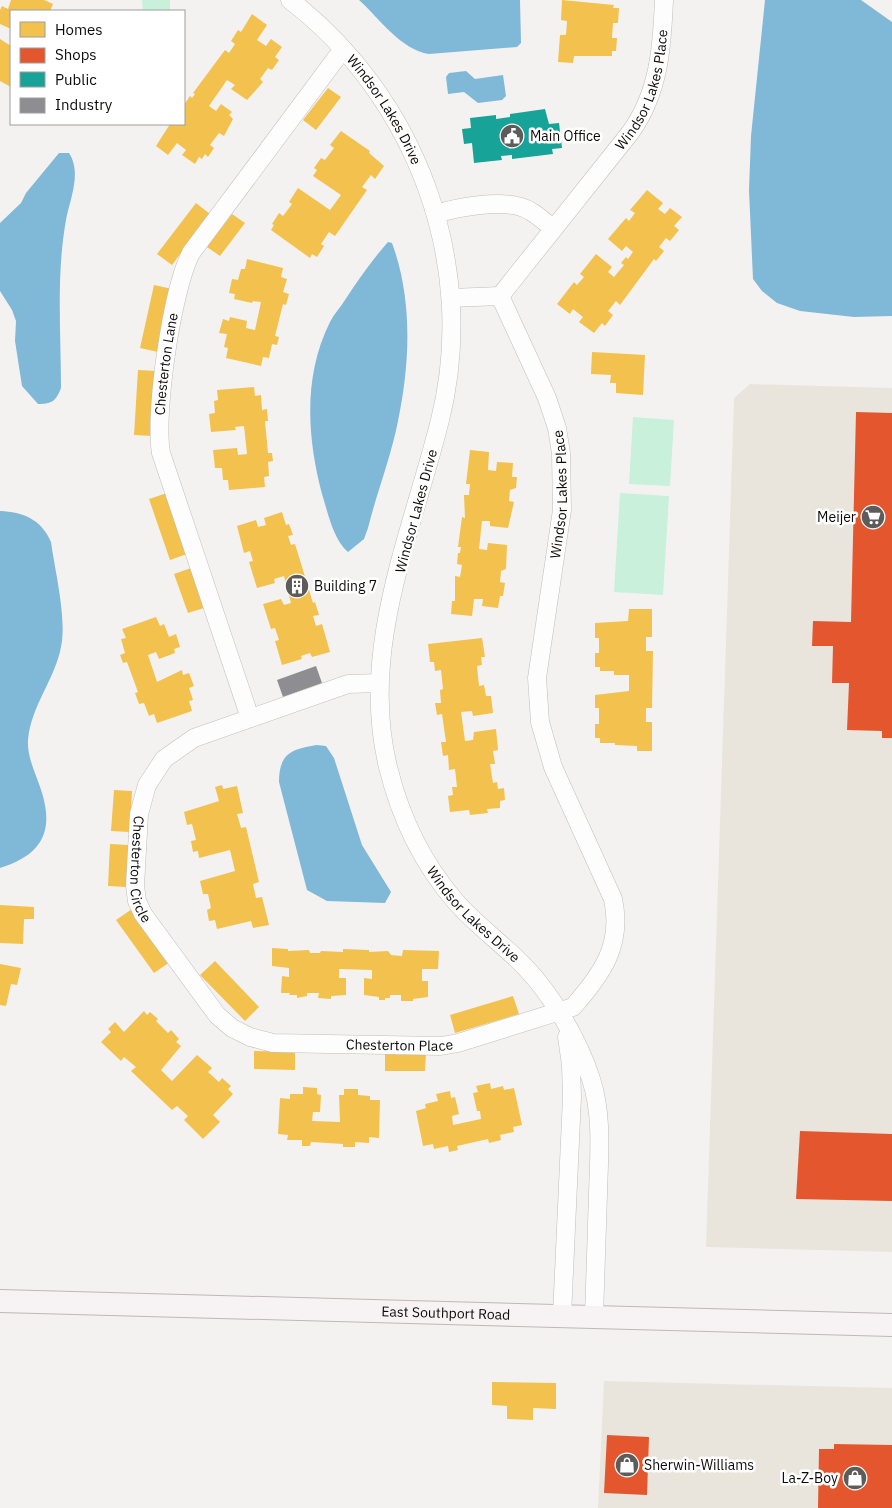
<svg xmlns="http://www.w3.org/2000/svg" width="892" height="1508" viewBox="0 0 892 1508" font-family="'IBM Plex Sans',sans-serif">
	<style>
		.built { fill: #e9e5dd }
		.green { fill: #c9f0db }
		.water { fill: #80b8d8 }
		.homes { fill: #f2c14e }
		.shops { fill: #e4572e }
		.public { fill: #17a398 }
		.industry { fill: #8d8d92 }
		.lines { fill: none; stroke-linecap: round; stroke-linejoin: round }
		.minor-casing { stroke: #bfbebc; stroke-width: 19 }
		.major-casing { stroke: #bfb7b8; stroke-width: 24 }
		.minor { stroke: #fdfdfd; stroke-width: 18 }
		.major { stroke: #f7f2f3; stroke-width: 22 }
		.labels { text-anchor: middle; stroke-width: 5; stroke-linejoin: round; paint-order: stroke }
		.street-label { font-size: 14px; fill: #0c0b0a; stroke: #fff }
		.poi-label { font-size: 14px; fill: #0c0b0a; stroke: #fff; text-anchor: start }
	</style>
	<rect width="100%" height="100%" fill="#f4f2f0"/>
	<g class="built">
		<polygon points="750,384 892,388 892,1252 706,1247 734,398"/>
		<polygon points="604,1381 892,1388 892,1508 598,1508"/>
	</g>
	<g class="green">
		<polygon points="142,0 170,0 170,11 143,11"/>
		<polygon points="633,417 674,420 670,486 629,484"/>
		<polygon points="620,493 669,496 663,595 614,592"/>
	</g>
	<g class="water">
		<path d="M359,0H520L521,43L517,47L429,54C401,50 379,18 359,0Z"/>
		<polygon points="765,0 861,0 892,22 892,316 854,317 800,311 777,303 762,291 753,279 749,190 751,136"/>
		<polygon points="466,71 475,79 503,75 506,96 502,100 478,103 464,92 448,94 446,77 449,73"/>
		<path d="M59,153H69C82,173 70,199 66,220C56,275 61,333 61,388C56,401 52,404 38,404L22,386L15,341L16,321L12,310L0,291V223L21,203L26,193Z"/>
		<path d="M388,242L392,243C413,300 410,363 398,421C391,457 377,492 368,528L364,539L348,552C333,539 328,513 322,494C307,437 303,376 330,322C334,314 340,308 345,300C358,280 372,260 388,242Z"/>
		<path d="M0,511C23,512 41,519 51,542C55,571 67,619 61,647C55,679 31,706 28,740C27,755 34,770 39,784C55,827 46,854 0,868Z"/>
		<path d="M317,745L326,746L334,758L362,845L391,892L385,903L327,901L307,890L279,782C279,754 291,749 317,745Z"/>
	</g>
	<g class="homes">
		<polygon points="11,0 44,0 53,4 50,11 11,11 11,29 0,24 0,10 2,6 8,9"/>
		<polygon points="562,0 614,5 613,8 619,8 618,23 613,23 612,38 617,38 616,51 612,51 612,56 574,56 573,63 558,62 560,35 566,35 567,21 561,20"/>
		<polygon points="252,14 267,25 257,40 266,46 271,39 282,47 275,57 279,60 272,70 268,68 260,79 263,82 247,100 231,89 235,85 227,80 209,106 216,111 221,104 232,112 229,115 233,119 224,136 219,133 210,145 214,148 208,157 205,154 202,159 199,157 195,164 182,155 186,150 177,143 168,155 156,146 170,124 184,124 184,105 190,96 192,98 195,94 193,93 225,50 229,53 235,44 231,41 238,30 241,32"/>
		<polygon points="0,39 11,46 11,87 0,81"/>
		<polygon points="328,88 341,97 316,130 303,120"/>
		<polygon points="341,131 370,151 369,153 384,166 375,179 371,175 362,187 367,190 335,236 329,232 321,244 324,246 317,257 312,254 310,258 271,230 274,225 272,224 279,213 283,216 292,204 289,202 298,188 330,210 341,195 313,176 317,170 314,168 321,158 325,160 334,148 330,145"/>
		<polygon points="647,190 663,203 658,209 665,214 670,208 682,217 674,226 679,230 670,241 666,238 659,247 664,251 656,261 654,259 620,305 616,301 608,311 613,315 605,326 602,323 594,333 579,322 583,317 573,309 570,314 557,304 574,282 577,285 584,277 580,274 596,254 612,267 608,272 614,277 624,265 621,263 626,257 628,259 633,252 626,246 622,251 608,239 626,218 629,221 635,213 630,210"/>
		<polygon points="196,203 210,214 172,265 157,254"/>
		<polygon points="232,214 245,223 220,256 207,247"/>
		<polygon points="247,259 283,268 281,277 287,279 283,292 289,294 286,305 283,304 275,336 279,337 277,345 272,344 269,358 263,357 261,366 226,358 228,348 224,347 227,334 219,333 223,319 229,321 230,317 247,321 246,328 255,330 261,302 253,301 252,303 234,299 235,294 229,293 232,279 238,280 241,269 245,269"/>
		<polygon points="154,285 172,289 158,352 140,348"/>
		<polygon points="592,352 645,355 643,395 616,393 616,383 610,383 611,375 591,374"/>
		<polygon points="138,370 156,371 152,436 134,435"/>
		<polygon points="254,387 255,396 261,395 262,410 267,409 268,421 265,421 268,453 272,453 273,461 268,462 269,476 264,477 265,487 229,490 228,480 223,480 222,468 215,468 213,450 237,448 238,455 247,454 244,426 235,427 236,430 211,432 209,414 215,413 214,401 218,400 217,390"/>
		<polygon points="470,450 489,452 488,470 496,471 497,462 513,463 512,477 517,477 516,488 510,490 509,501 514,502 508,528 490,526 490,521 482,521 479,549 487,550 488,543 507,545 506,569 501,571 500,582 505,583 503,596 500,596 498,608 482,606 483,599 474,599 472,616 451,614 452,601 455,601 455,576 460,577 462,565 457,564 458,553 460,553 461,547 458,547 462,517 465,518 464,495 469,495 470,484 466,484"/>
		<polygon points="167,493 187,554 170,560 149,499"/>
		<polygon points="282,512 286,525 289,524 293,535 288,536 291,545 295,544 313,603 315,602 319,615 313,616 316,626 322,624 330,652 312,657 310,653 301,656 302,659 282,665 275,641 279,640 275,628 271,629 263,604 281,599 284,605 291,603 284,576 274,579 275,583 257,588 249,562 253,561 250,551 244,553 237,526 256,520 258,527 266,525 264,518"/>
		<polygon points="191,568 204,608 188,613 174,574"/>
		<polygon points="629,609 652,609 652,637 646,637 646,651 653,651 652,708 646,708 646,722 652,722 652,751 637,751 637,746 615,745 615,743 600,743 600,738 595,738 595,724 599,724 599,708 595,708 595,695 629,691 629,675 614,675 614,671 600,671 600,667 595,667 595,653 599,653 599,638 595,638 595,623 628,621"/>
		<polygon points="156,617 160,626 164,624 169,637 176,634 180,647 174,649 175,653 159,659 156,652 148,655 157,682 182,670 183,675 189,673 194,686 189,688 193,700 189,701 192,711 157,723 154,714 149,716 144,703 139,704 135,693 138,692 127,662 123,663 120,655 125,653 121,639 126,638 122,629"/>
		<polygon points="482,638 485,657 481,657 482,665 477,666 479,686 484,685 486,696 491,696 493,713 473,716 472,711 461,712 465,741 473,740 474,732 496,729 498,750 493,751 495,764 490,764 493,783 497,782 498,789 504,788 505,800 500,801 500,808 487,809 488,813 470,815 469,810 450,812 448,796 453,795 452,787 457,787 455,769 449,770 448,755 443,756 441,742 446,742 442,714 437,715 435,703 441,703 440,690 443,689 441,670 435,671 434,662 430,662 428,644"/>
		<polygon points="222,785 223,789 237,786 243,813 237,814 241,828 246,827 259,882 253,884 256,898 262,897 269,925 253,928 251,921 217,929 215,920 209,921 207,910 211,908 208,894 203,894 200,881 235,871 230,850 199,858 198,851 193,852 191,841 196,840 192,824 187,825 184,812 219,801 215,787"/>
		<polygon points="114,790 132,791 130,832 111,831"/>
		<polygon points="110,844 129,845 126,887 108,886"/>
		<polygon points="0,905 34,907 34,919 24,919 23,944 0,943"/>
		<polygon points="132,909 170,962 154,973 116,920"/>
		<polygon points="272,948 288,949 288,951 309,950 310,953 320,953 321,951 343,952 343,949 369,950 369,952 388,951 391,955 402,956 403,950 439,951 438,969 422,969 422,981 428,981 428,997 413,999 413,1001 401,1001 401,995 390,995 390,998 385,998 385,1000 379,1000 379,997 364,995 364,978 372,979 372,970 339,969 339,978 346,978 346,995 331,996 331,999 318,998 319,993 307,993 307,996 297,998 297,995 289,995 290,993 281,993 282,976 289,977 289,968 272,966"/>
		<polygon points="215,961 259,1007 245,1021 200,975"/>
		<polygon points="0,964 21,968 17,985 11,984 6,1006 0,1005"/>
		<polygon points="513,996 519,1014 455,1033 450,1015"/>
		<polygon points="144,1011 147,1015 150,1012 158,1019 156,1021 168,1033 171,1030 179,1039 176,1042 181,1046 161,1070 172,1081 197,1055 212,1068 208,1072 219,1082 222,1078 231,1086 228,1089 233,1094 213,1115 220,1122 203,1139 184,1120 188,1116 177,1106 172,1110 131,1071 136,1067 124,1057 121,1061 101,1042 111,1032 108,1029 115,1022 124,1032"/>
		<polygon points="254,1051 295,1052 295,1070 254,1069"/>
		<polygon points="385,1053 426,1053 425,1071 385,1071"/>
		<polygon points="490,1083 491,1089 503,1086 504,1090 514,1088 522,1125 513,1127 514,1132 500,1135 501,1140 489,1143 488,1139 457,1146 458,1150 449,1152 448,1146 434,1149 433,1144 423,1146 416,1111 426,1108 425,1104 438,1101 436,1094 450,1091 451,1098 455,1097 459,1114 452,1116 453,1125 481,1119 480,1111 477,1111 473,1093 478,1092 476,1086"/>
		<polygon points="303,1087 317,1088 317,1094 321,1095 320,1112 313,1112 312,1121 340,1122 339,1095 344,1095 344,1089 358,1089 358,1095 370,1096 370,1100 380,1100 379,1138 369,1137 369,1143 355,1142 355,1147 343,1147 343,1144 311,1142 310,1146 302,1146 302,1140 287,1140 288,1135 278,1134 280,1098 290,1099 290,1094 303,1094"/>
		<polygon points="492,1382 556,1383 556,1409 533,1408 533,1420 507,1419 507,1406 492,1405"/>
	</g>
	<g class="shops">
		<polygon points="856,412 892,413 892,738 882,738 882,731 847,730 849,683 832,683 833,646 812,646 813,621 851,622"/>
		<polygon points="800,1131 892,1134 892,1201 796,1199"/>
		<polygon points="607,1435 649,1437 647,1495 604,1493"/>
		<polygon points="834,1444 892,1445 892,1508 818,1508 819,1449 834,1449"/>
	</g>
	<polygon class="public" points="545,109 549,124 559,123 562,148 552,149 553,154 512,159 512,155 501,156 502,160 474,163 472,143 464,144 462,129 471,128 470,118 496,115 496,119 510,117 510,114"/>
	<polygon class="industry" points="316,666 322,683 283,697 277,680"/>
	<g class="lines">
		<g class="minor-casing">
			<g id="minor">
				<path id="s1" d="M290,0C416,97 479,264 440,420C412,533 359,649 388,767C400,816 423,864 456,902C477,926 503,944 525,967C552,995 579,1041 591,1079C603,1116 599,1155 598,1194C597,1235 595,1276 594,1317"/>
				<path d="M436,214C458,207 499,200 521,207C533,210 543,221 553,228"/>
				<path id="s2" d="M500,296L630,133C659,93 662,48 664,0"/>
				<polyline points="451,298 500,296"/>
				<path id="s3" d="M379,683L348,684L194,738L164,759L147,785L139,814L135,886L137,901L143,914L217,1015L232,1028L250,1037L273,1043L441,1046L458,1043L573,1007C602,974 623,945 613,899L553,767L540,722L537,678L562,510L561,453L557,428L547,398L500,296"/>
				<path id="s4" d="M250,718L161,453C154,413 172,290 191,253L343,49"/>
				<polyline points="562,1316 572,1097 571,1065 567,1037"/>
			</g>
		</g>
		<g class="major-casing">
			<g id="major">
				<path id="s5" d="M0,1301L892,1325"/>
			</g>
		</g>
		<use href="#minor" class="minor"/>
		<use href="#major" class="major"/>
	</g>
	<defs>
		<g id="civic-disc" transform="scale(1.25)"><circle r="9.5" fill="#5d5c5a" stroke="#fff"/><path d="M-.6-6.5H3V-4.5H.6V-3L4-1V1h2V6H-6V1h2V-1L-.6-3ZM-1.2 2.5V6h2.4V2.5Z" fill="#fff"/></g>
		<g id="supermarket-disc" transform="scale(1.25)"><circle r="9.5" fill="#5d5c5a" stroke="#fff"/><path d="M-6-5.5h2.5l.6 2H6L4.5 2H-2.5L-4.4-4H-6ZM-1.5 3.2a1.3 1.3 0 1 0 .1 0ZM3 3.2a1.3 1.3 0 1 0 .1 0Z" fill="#fff"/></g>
		<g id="building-disc" transform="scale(1.25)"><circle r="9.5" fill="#5d5c5a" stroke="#fff"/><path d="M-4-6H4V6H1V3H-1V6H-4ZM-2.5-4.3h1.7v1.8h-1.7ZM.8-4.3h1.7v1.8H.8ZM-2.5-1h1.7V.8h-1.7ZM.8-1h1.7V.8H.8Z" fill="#fff"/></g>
		<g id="shop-disc" transform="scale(1.25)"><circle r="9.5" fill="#5d5c5a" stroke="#fff"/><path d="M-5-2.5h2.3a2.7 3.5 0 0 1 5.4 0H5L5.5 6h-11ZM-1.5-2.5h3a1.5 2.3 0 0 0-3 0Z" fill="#fff"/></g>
	</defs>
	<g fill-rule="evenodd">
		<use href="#civic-disc" x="512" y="136"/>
		<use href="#supermarket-disc" x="873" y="517"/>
		<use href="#building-disc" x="297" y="586"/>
		<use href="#shop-disc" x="627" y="1465"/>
		<use href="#shop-disc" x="855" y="1478"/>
	</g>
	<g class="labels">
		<g class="street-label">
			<text dy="5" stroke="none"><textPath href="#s2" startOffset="254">Windsor Lakes Place</textPath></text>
			<text dy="5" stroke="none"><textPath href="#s1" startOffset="146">Windsor Lakes Drive</textPath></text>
			<text dy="5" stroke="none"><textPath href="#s4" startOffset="369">Chesterton Lane</textPath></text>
			<text dy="5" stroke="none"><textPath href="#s3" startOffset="1430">Windsor Lakes Place</textPath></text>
			<text transform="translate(416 511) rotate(-75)" y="5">Windsor Lakes Drive</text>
			<text dy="5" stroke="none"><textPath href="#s3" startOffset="348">Chesterton Circle</textPath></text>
			<text dy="5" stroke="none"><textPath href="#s1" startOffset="1000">Windsor Lakes Drive</textPath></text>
			<text dy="5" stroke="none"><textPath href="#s3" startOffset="709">Chesterton Place</textPath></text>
			<text dy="5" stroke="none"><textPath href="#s5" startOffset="446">East Southport Road</textPath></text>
		</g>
		<g class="poi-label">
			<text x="530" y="141">Main Office</text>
			<text x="856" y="522" text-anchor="end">Meijer</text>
			<text x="314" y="591">Building 7</text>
			<text x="644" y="1470">Sherwin-Williams</text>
			<text x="838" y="1483" text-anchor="end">La-Z-Boy</text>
		</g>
	</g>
	<rect x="10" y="10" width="175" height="115" fill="#ffffff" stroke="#9e9d9d"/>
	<rect x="20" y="22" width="25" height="15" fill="#f2c14e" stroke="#9e9d9d"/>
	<text x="55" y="35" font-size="15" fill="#0c0b0a">Homes</text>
	<rect x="20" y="48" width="25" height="15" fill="#e4572e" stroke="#9e9d9d"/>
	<text x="55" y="60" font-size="15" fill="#0c0b0a">Shops</text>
	<rect x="20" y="72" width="25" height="15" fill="#17a398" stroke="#9e9d9d"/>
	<text x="55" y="85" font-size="15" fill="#0c0b0a">Public</text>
	<rect x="20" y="98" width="25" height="15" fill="#8d8d92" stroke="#9e9d9d"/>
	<text x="55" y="110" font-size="15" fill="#0c0b0a">Industry</text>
</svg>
